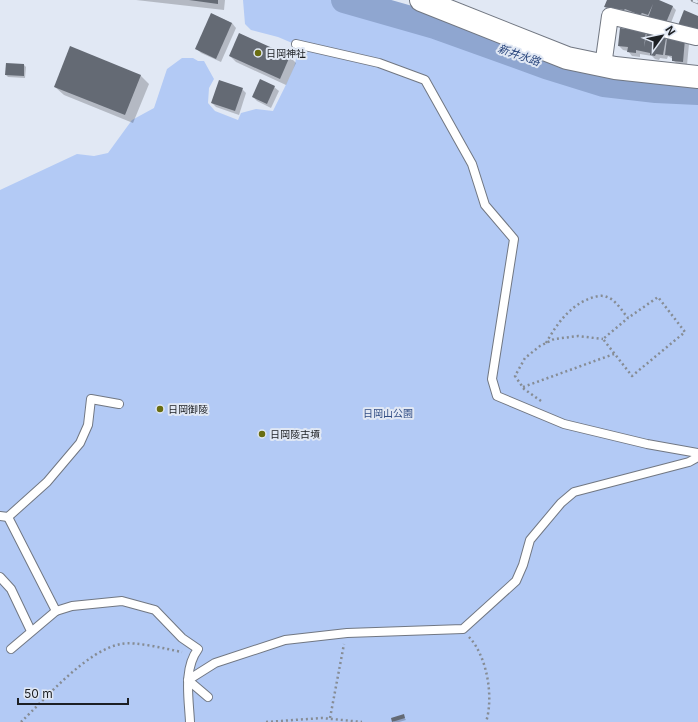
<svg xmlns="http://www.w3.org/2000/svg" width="698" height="722" viewBox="0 0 698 722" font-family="Inter,'Noto Sans JP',sans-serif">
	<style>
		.green { fill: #b3caf5 }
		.shadow { fill: #0003 }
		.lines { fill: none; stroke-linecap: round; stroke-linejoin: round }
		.river { stroke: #8fa6d0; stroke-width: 26 }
		.building { fill: #646a74 }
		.lane-casing { stroke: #717782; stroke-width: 10 }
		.street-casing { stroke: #717782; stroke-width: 18 }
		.secondary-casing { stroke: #717782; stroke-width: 24 }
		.path { stroke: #868c94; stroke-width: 2.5; stroke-dasharray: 2 3; stroke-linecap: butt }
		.lane { stroke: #fff; stroke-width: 8 }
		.street { stroke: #fff; stroke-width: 16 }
		.secondary { stroke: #fff; stroke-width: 22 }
		.rail-casing { stroke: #82878f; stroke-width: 4.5 }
		.rail { stroke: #e1e8f4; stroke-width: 3; stroke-dasharray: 9; stroke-linecap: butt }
		.poi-dot { fill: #696d11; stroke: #e1e8f4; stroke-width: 1.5 }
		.labels { text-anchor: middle; stroke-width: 4; stroke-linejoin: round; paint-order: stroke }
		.poi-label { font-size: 10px; fill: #1d2024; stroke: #e1e8f4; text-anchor: start }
		.park-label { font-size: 10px; fill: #314d84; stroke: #e1e8f4 }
		.water-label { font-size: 11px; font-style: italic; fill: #2e4a80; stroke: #e1e8f4 }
	</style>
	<rect width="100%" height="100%" fill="#e1e8f4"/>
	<path class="green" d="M243,0H355L409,21L570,70L618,82L698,92V722H0V190L77,154L94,156L108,153L132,120L154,108L167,69L182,58H193L198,61H204L214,79L209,88L208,103L215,111L238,120L241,113L256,109L273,111C280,96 288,82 294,67C297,59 296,52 297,45L278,37L251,30L245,24Z"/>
	<g class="shadow">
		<polygon points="136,0 225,0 224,10"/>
		<polygon points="608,0 656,0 672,6 676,10 669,28 646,16 645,19 629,12 628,13 609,11 605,7"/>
		<polygon points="212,14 232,23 236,28 221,62 201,53 197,49"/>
		<polygon points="645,32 648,35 661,38 685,40 689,44 687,65 677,64 673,60 673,59 668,56 667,59 660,58 659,60 655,59 652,56 640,54 640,57 632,56 628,51 623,50 619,46"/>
		<polygon points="240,34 290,57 296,63 286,85 236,62 230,56"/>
		<polygon points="24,65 26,67 25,78 8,77 6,75"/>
		<polygon points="141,76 149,84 133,123 64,95 55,87"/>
		<polygon points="274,87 279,91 271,108 257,101 253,97"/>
		<polygon points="242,89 246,93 239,115 216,107 212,103"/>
		<polygon points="403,715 406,720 399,722 393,722"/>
	</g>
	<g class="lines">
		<polyline class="river" points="344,0 435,26 546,66 604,84 656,90 698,92"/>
	</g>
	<g class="building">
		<polygon points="189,0 218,0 218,4"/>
		<polygon points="607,0 659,0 673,6 665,25 648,18 653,4 648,15 642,13 640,15 625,9 624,10 604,7"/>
		<polygon points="684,10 698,16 698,30 677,28"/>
		<polygon points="211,13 232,23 216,59 195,49"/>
		<polygon points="620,28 646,31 644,47 647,33 660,35 660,37 666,38 663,55 656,54 655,56 650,55 650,53 636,50 636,53 627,52 628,47 618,46"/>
		<polygon points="239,33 290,56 280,79 229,56"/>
		<polygon points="667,38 685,39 683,62 672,61 672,56 665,55"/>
		<polygon points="70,46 141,75 125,115 54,87"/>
		<polygon points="6,63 24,64 24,76 5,75"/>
		<polygon points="260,79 275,86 267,104 252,97"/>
		<polygon points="219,80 243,88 235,111 211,103"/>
		<polygon points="404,714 405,718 392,722 391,718"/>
	</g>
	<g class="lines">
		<g class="lane-casing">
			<g id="lane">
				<polyline points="296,44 379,63 425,80 472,164 485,205 514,239 492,379 497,396 564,424 647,444 698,453"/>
				<polyline points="0,516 8,517"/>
				<path d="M8,517L56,611L72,606L122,601L155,610L182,638L198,649C183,669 189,699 190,722"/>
				<polyline points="8,517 47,482 80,443 88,425 91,399 119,404"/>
				<polyline points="0,577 11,589 31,631"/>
				<polyline points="11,649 56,611"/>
				<polyline points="208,697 188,680 215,663 285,640 347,633 463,629 516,581 523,565 530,540 561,503 574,492 689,462 698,457"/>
			</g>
		</g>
		<g class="street-casing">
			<polyline id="street" points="603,66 610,16 696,37"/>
		</g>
		<g class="secondary-casing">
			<polyline id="secondary" points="421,0 567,58 615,68 698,77"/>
		</g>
		<g class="path">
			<path d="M546,343C558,322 571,304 594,297C598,296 603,295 607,297C616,300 622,311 628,318L658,297L685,332L632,376L603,339L628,318"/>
			<polyline points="523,387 614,354"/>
			<polyline points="541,401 524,389 515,376 525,358 540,346 554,339 578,336 603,339"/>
			<path d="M469,637C487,656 494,697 486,722"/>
			<polyline points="330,718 344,644"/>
			<path d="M21,722C46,698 87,650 121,644C136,641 166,649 182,652"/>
			<polyline points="266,722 322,718 362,722"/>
		</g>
		<use href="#lane" class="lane"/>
		<use href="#street" class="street"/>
		<use href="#secondary" class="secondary"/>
		<g class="rail-casing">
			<polyline id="rail" points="693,0 698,2"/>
		</g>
		<use href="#rail" class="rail"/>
	</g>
	<g class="poi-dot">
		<circle cx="258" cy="53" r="4"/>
		<circle cx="160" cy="409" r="4"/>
		<circle cx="262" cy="434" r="4"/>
	</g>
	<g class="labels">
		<g class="poi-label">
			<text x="266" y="57">日岡神社</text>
			<text x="168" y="413">日岡御陵</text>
			<text x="270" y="438">日岡陵古墳</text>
		</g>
		<g class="park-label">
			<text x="388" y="417">日岡山公園</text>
		</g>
		<g class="water-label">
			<text transform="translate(519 55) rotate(19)" y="4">新井水路</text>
		</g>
	</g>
	<g transform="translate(662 36) rotate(57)" stroke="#e1e8f4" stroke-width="3" paint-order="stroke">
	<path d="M0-3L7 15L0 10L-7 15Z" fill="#1d2024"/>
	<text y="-6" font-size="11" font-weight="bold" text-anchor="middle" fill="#1d2024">N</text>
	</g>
	<path d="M18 698v6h110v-6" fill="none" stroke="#1d2024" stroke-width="2"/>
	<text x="24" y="698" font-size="12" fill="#1d2024" stroke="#e1e8f4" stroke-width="3" paint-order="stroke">50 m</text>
</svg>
